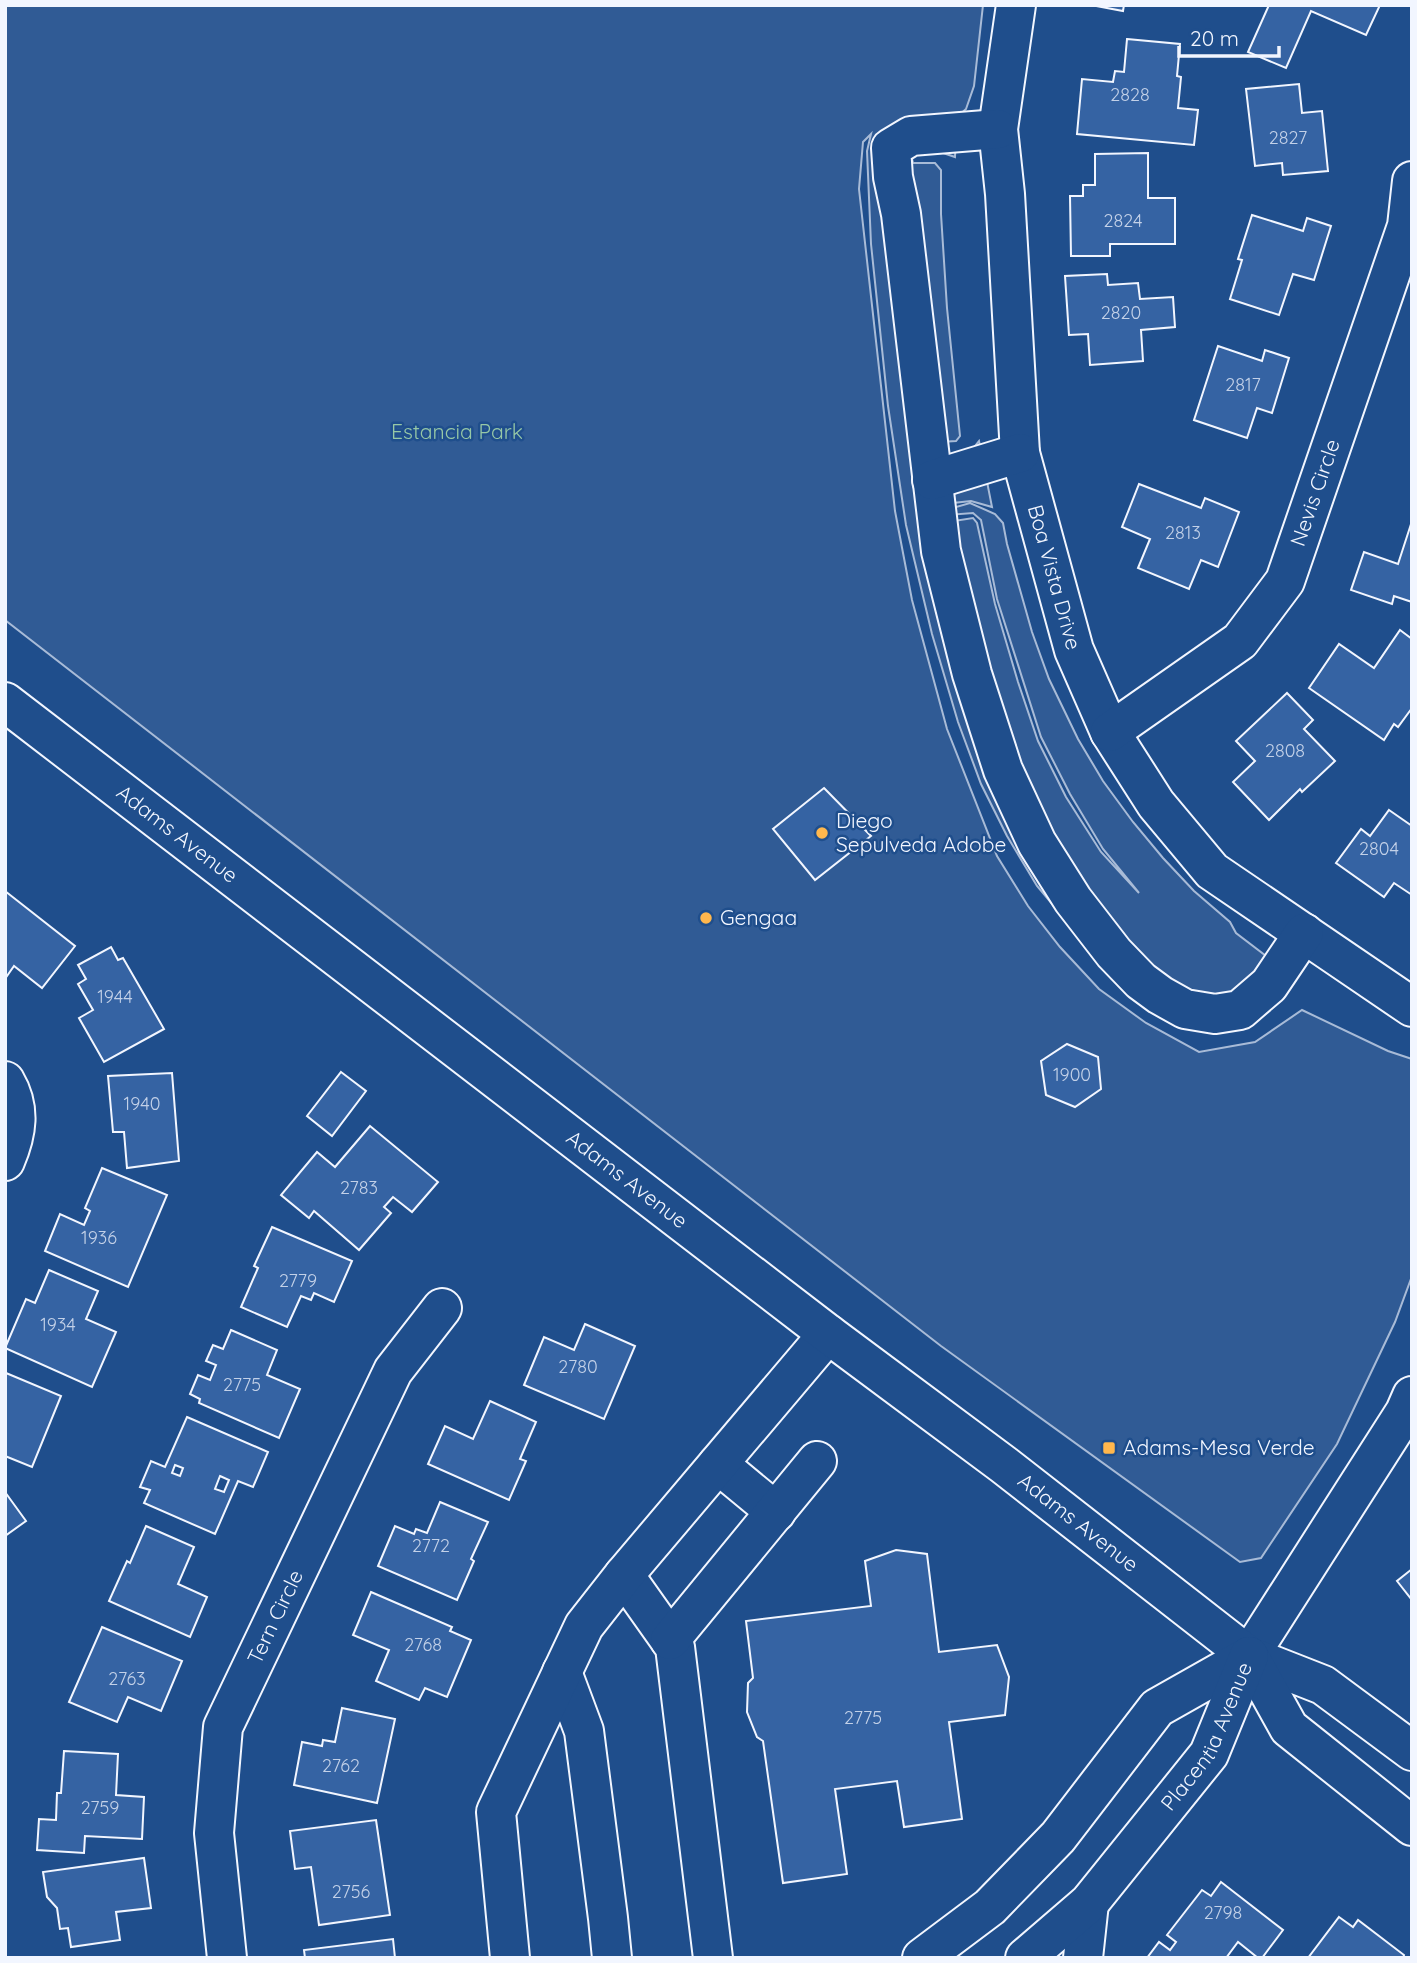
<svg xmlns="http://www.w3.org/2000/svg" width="1417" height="1963" viewBox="0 0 1417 1963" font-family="Quicksand,sans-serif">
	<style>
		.built { fill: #305b95; stroke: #a8bbd7; stroke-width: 2 }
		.building { fill: #3563a3; stroke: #f2f6ff; stroke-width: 2; fill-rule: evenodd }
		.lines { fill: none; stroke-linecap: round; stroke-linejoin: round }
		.minor-casing { stroke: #f2f6ff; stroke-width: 42 }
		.major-casing { stroke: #f2f6ff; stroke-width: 42 }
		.minor { stroke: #1f4e8c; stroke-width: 38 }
		.major { stroke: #1f4e8c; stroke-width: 38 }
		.poi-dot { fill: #ffb74d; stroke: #1f4e8c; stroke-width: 2.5 }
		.labels { text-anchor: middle; stroke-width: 5; stroke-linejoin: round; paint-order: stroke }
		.number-label { font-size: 18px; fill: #c3d1e8 }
		.park-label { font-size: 21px; fill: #97c8a6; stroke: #1f4e8c }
		.street-label { font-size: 21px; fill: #f2f6ff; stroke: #1f4e8c }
		.poi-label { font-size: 21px; fill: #f2f6ff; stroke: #1f4e8c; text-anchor: start }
	</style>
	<rect width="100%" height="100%" fill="#1f4e8c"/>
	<polygon class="built" points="5,5 983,5 974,86 966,109 957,117 955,157 926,147 916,148 911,155 913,163 935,163 941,170 941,214 947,308 960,436 956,441 940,442 934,446 934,452 940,457 947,458 971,451 979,441 992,507 971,501 953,503 946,509 944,517 948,522 973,518 977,523 995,604 1018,682 1038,741 1066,797 1101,852 1139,893 1103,849 1070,794 1041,737 997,599 981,520 973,513 948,515 949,509 970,503 995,514 1003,523 1007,544 1032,632 1049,679 1078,739 1103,781 1133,822 1163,858 1194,891 1230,922 1236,933 1291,975 1243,1009 1211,1016 1183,1011 1150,996 1118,976 1089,948 1037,886 1007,836 981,784 958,722 932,634 906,525 888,406 871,244 867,151 871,134 863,142 859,189 895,511 912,600 947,729 997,856 1028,906 1060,947 1099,989 1146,1023 1199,1052 1255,1042 1302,1010 1388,1051 1412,1059 1412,1276 1395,1322 1337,1444 1261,1558 1240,1562 941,1346 5,620"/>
	<g class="building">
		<polygon points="1091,5 1124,5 1123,11"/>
		<polygon points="1269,5 1380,5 1366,35 1311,11 1286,68 1248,52"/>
		<polygon points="1127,39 1180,44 1177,76 1181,77 1178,108 1198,110 1194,145 1077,134 1082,79 1113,82 1115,71 1124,72"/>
		<polygon points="1299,84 1302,113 1322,111 1328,171 1283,175 1282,163 1255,166 1246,89"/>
		<polygon points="1148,153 1148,198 1175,198 1175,244 1110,244 1110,256 1071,256 1070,196 1083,196 1083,185 1095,185 1095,154"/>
		<polygon points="1252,215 1303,231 1307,218 1331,226 1314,280 1293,274 1279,315 1230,299 1242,260 1238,259"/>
		<polygon points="1107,274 1108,285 1138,283 1140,299 1173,297 1175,327 1141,330 1143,361 1090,365 1088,334 1069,335 1065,276"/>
		<polygon points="1218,346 1262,361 1265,350 1289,358 1272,413 1257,408 1247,438 1194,420"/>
		<polygon points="1139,484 1201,508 1205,498 1239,512 1218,567 1201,560 1189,589 1138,568 1150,539 1122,527"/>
		<polygon points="1412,521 1412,602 1394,596 1392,604 1351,590 1364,552 1398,564"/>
		<polygon points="1400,630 1412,639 1412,708 1398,727 1394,724 1384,740 1309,688 1339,644 1374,668"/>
		<polygon points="1287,693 1313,720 1304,729 1335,761 1302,792 1300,789 1269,820 1233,782 1255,761 1236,741"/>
		<polygon points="824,788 871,836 815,880 773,829"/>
		<polygon points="1389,810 1412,826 1412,895 1394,883 1384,897 1336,863 1361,829 1370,836"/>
		<polygon points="5,891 75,946 42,988 14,966 7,976 5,974"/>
		<polygon points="111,947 118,960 123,958 164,1029 104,1062 79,1018 93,1010 78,984 86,979 78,965"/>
		<polygon points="1067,1044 1098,1057 1101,1089 1075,1107 1046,1095 1041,1061"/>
		<polygon points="341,1072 366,1091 332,1136 307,1116"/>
		<polygon points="172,1073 179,1161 127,1168 124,1132 113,1132 108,1076"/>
		<polygon points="370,1126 438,1182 412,1212 393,1197 384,1207 391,1213 359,1250 314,1211 309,1218 281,1195 317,1152 335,1167"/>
		<polygon points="102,1168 167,1195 128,1287 45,1251 60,1214 84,1225 90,1211 85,1208"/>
		<polygon points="272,1227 352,1261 334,1302 314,1293 311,1300 301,1296 287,1327 241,1307 258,1268 254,1266"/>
		<polygon points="49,1270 98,1291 86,1319 116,1332 92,1387 5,1348 26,1299 35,1303"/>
		<polygon points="585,1324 635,1346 604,1419 524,1385 544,1337 574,1350"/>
		<polygon points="231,1330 277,1350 267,1375 300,1389 279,1438 199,1403 200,1399 190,1394 198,1375 210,1380 216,1365 206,1361 213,1345 223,1349"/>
		<polygon points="6,1373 61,1396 32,1467 5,1456"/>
		<polygon points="490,1401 536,1422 520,1459 526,1461 509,1500 428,1464 445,1426 473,1439"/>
		<path d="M187,1417L268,1452L253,1487L238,1481L215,1534L144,1503L150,1490L140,1487L151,1461L165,1467ZM175,1465L183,1468L180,1476L172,1473ZM220,1476L229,1480L224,1492L215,1489Z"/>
		<polygon points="5,1492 26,1521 5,1536"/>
		<polygon points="440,1502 488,1522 471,1559 474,1561 457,1600 378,1566 395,1526 414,1534 416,1529 427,1533"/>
		<polygon points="146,1526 194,1547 178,1584 207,1597 190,1637 109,1601 127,1561 130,1563"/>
		<polygon points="896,1550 927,1554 939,1652 997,1645 1009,1677 1005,1715 949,1722 962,1819 904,1827 897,1781 835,1789 847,1874 783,1883 763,1741 757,1737 747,1712 748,1683 753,1678 746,1621 871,1606 865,1561"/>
		<polygon points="1412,1569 1412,1600 1397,1581"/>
		<polygon points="371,1592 452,1627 450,1631 471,1640 447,1697 425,1688 419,1700 376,1681 389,1650 353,1635"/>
		<polygon points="102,1627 182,1661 161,1711 128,1697 117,1722 69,1702"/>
		<polygon points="342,1708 395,1719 377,1803 294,1785 302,1742 322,1746 323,1740 335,1742"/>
		<polygon points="64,1751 118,1754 116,1795 144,1797 142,1839 85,1836 84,1853 37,1850 39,1819 56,1820 57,1793 61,1793"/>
		<polygon points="376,1820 390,1915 319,1925 311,1867 295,1869 290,1831"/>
		<polygon points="144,1858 151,1908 116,1912 120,1940 71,1947 68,1928 60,1929 57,1908 47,1897 43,1872"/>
		<polygon points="1221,1882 1283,1930 1262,1958 1258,1958 1238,1942 1226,1958 1147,1958 1159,1942 1170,1950 1176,1942 1167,1935 1202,1890 1211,1896"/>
		<polygon points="1339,1917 1353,1927 1358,1920 1404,1955 1403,1958 1308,1958"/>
		<polygon points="393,1939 395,1958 305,1958 304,1950"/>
	</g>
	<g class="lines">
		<g class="minor-casing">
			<g id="minor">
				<path id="s1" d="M1016,5L998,129L1005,194L1020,453L1074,650L1110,732L1156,804L1212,871L1412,1007"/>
				<polyline points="998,129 911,136 891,148 893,177 901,214 941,551 972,674 1003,770 1037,843 1073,900 1114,953 1141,981 1160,995 1185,1009 1215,1014 1240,1010 1269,985 1304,933"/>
				<polyline points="932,480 1020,453"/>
				<path id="s2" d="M1110,732L1240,641L1285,581L1407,226L1412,181"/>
				<path d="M5,1081C21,1108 17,1133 5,1161"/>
				<polyline points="718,1464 776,1512"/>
				<polyline points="624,1575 675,1647 713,1958"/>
				<polyline points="670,1640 817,1461"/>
				<polyline points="1249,1656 1405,1412 1412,1396"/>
				<polyline points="562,1672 584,1731 608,1918 612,1958"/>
				<path id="s3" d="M227,1958L214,1833L223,1727L393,1371L442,1308"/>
				<polyline points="510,1958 496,1812 584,1626 624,1575 828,1334"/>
				<polyline points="1083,1958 1089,1903"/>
			</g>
		</g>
		<g class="major-casing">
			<g id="major">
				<path id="s4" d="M5,702L828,1334L1004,1465L1249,1656L1323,1685L1412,1751"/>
				<polyline points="1249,1656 1289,1728 1412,1826"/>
				<polyline points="922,1958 990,1907 1058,1837 1157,1708 1249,1656"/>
				<path id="s5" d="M1025,1958L1089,1903L1209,1754L1249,1656"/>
			</g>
		</g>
		<use href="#minor" class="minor"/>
		<use href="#major" class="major"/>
	</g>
	<g class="poi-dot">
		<circle cx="822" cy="833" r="7"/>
		<circle cx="706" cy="918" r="7"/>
		<rect x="1102" y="1441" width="14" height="14" rx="3.5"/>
	</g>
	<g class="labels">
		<g class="number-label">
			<text x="1130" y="101">2828</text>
			<text x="1288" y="144">2827</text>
			<text x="1123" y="227">2824</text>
			<text x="1121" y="319">2820</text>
			<text x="1243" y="391">2817</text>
			<text x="1183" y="539">2813</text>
			<text x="1285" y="757">2808</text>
			<text x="1379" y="855">2804</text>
			<text x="115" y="1003">1944</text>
			<text x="1072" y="1081">1900</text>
			<text x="142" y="1110">1940</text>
			<text x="359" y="1194">2783</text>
			<text x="99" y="1244">1936</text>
			<text x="298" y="1287">2779</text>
			<text x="58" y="1331">1934</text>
			<text x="578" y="1373">2780</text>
			<text x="242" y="1391">2775</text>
			<text x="431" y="1552">2772</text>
			<text x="423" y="1651">2768</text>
			<text x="127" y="1685">2763</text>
			<text x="863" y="1724">2775</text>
			<text x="341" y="1772">2762</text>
			<text x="100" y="1814">2759</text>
			<text x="351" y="1898">2756</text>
			<text x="1223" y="1919">2798</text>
		</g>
		<g class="park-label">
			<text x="457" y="439">Estancia Park</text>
		</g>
		<g class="street-label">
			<text dy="7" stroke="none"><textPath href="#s2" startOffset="327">Nevis Circle</textPath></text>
			<text dy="7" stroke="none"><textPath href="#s1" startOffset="579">Boa Vista Drive</textPath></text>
			<text dy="7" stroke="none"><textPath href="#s4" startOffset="217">Adams Avenue</textPath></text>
			<text dy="7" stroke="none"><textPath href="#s4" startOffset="784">Adams Avenue</textPath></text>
			<text dy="7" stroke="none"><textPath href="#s4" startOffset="1351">Adams Avenue</textPath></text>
			<text dy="7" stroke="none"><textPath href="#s3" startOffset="354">Tern Circle</textPath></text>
			<text dy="7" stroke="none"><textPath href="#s5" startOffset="290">Placentia Avenue</textPath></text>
		</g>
		<g class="poi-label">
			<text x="836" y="828">Diego<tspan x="836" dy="24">Sepulveda Adobe</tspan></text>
			<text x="720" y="925">Gengaa</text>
			<text x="1123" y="1455">Adams-Mesa Verde</text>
		</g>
	</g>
	<rect width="1417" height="1963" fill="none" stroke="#f2f6ff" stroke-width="14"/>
	<path d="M1179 46v10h100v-10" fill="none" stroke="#f2f6ff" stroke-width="3.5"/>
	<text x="1190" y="46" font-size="21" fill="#f2f6ff" stroke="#1f4e8c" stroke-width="5" paint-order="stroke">20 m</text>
</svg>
